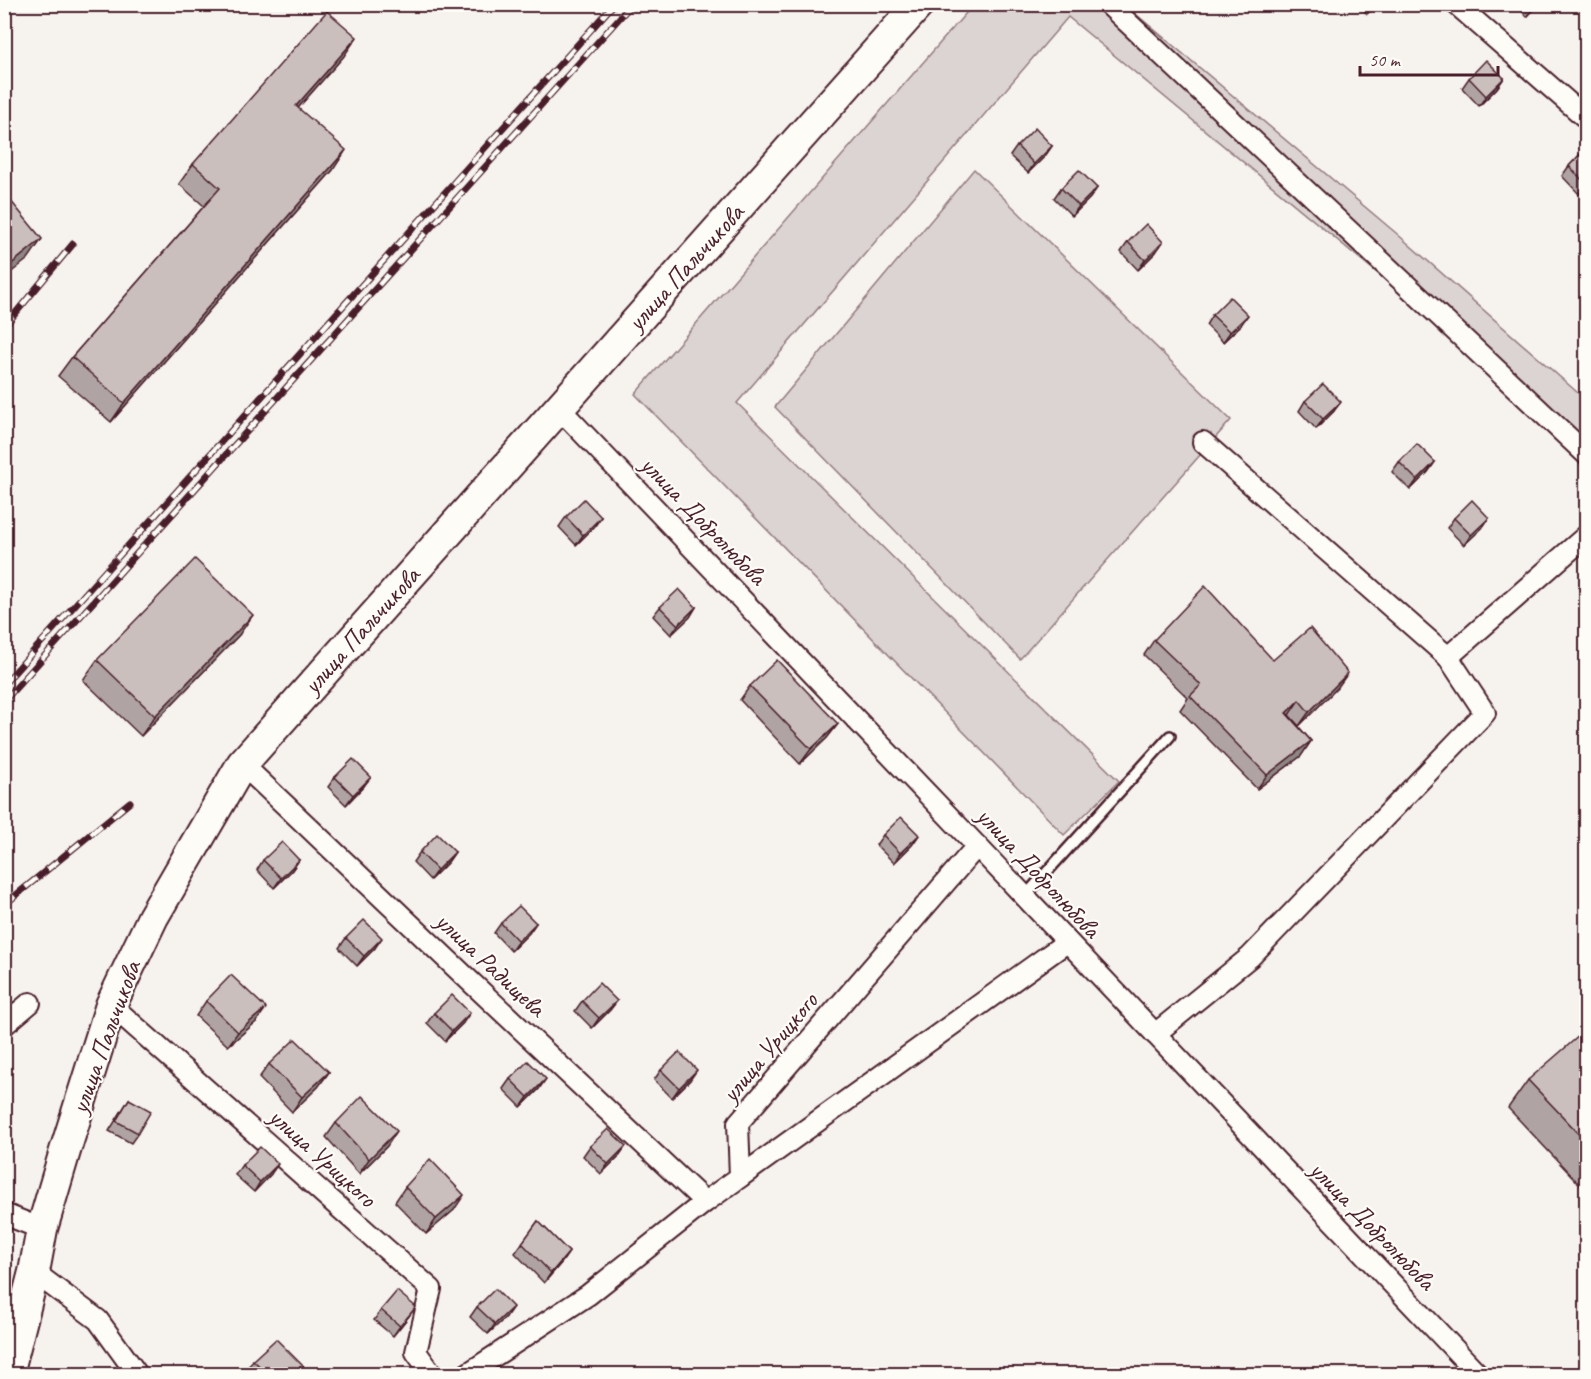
<svg xmlns="http://www.w3.org/2000/svg" width="1591" height="1379" viewBox="0 0 1591 1379" font-family="Caveat,sans-serif">
	<style>
		.green { fill: #dcd4d2; stroke: #937a7e; stroke-width: 1.5 }
		.lines { fill: none; stroke-linecap: round; stroke-linejoin: round }
		.lane-casing { stroke: #4a1f2b; stroke-width: 14 }
		.street-casing { stroke: #4a1f2b; stroke-width: 24 }
		.primary-casing { stroke: #4a1f2b; stroke-width: 34 }
		.lane { stroke: #fdfcf7; stroke-width: 9 }
		.street { stroke: #fdfcf7; stroke-width: 20 }
		.primary { stroke: #fdfcf7; stroke-width: 30 }
		.rail-casing { stroke: #4a1f2b; stroke-width: 7 }
		.rail { stroke: #fdfcf7; stroke-width: 4.5; stroke-dasharray: 14; stroke-linecap: butt }
		.wall { fill: #afa4a3; stroke: #4a1f2b; stroke-width: 1.5 }
		.shaded-wall { fill: #8e8685; stroke: #4a1f2b; stroke-width: 1.5 }
		.building { fill: #cbbfbe; stroke: #4a1f2b; stroke-width: 1.5 }
		.labels { text-anchor: middle; stroke-width: 4.5; stroke-linejoin: round; paint-order: stroke }
		.street-label { font-size: 26px; fill: #4a1f2b; stroke: #fdfcf7 }
	</style>
	<rect width="100%" height="100%" fill="#f6f3ef"/>
	<filter id="ink" filterUnits="userSpaceOnUse"><feTurbulence type="fractalNoise" baseFrequency=".0167" numOctaves="2"/><feDisplacementMap in="SourceGraphic" scale="12" xChannelSelector="R" yChannelSelector="G"/><feConvolveMatrix kernelMatrix="1 2 1 2 8 2 1 2 1" color-interpolation-filters="sRGB"/></filter>
	<g filter="url(#ink)">
		<g class="green">
			<polygon points="973,5 1125,5 1396,233 1586,400 1586,446 1068,17 737,403 1119,781 1064,835 635,394"/>
			<polygon points="974,169 1231,420 1020,659 775,407"/>
		</g>
		<g class="lines">
			<g class="lane-casing">
				<polyline id="lane" points="1025,896 1170,736"/>
			</g>
			<g class="street-casing">
				<g id="street">
					<polyline points="1108,4 1586,454"/>
					<polyline points="1456,4 1586,118"/>
					<polyline points="559,408 977,846 1478,1374"/>
					<polyline points="1203,442 1448,657"/>
					<polyline points="242,764 473,984 705,1202"/>
					<polyline points="111,1005 431,1289 416,1352 432,1374"/>
					<polyline points="4,1025 30,1003"/>
					<polyline points="1155,1034 1250,957 1485,713 1448,657 1586,536"/>
					<polyline points="740,1177 1067,942"/>
					<polyline points="4,1214 42,1229"/>
					<polyline points="34,1272 98,1320 137,1374"/>
					<polyline points="467,1374 588,1295 705,1202 740,1177 738,1123 977,846"/>
				</g>
			</g>
			<g class="primary-casing">
				<polyline id="primary" points="8,1374 34,1272 42,1229 65,1151 111,1005 153,917 242,764 919,4"/>
			</g>
			<use href="#lane" class="lane"/>
			<use href="#street" class="street"/>
			<use href="#primary" class="primary"/>
			<g class="rail-casing">
				<g id="rail">
					<polyline points="4,327 73,244"/>
					<polyline points="4,684 614,4"/>
					<polyline points="4,701 632,4"/>
					<polyline points="4,905 130,802"/>
				</g>
			</g>
			<use href="#rail" class="rail"/>
		</g>
		<g class="wall">
			<polygon points="1358,4 1377,4 1367,14"/>
			<polygon points="1515,4 1539,4 1527,17"/>
			<polygon points="344,56 298,108 333,170 111,422 58,376 72,357 204,206 179,184 193,164"/>
			<polygon points="1469,78 1504,78 1497,88 1479,106 1462,88"/>
			<polygon points="1017,146 1052,146 1045,156 1028,173 1010,156"/>
			<polygon points="1586,148 1587,186 1579,194 1562,176 1569,166"/>
			<polygon points="1061,188 1097,188 1090,198 1072,216 1054,198"/>
			<polygon points="1128,242 1156,252 1138,270 1121,252"/>
			<polygon points="1212,315 1241,325 1223,342 1206,325"/>
			<polygon points="1305,401 1334,411 1316,429 1299,411"/>
			<polygon points="1399,462 1435,462 1428,472 1410,490 1392,472"/>
			<polygon points="566,517 601,517 594,527 576,545 559,527"/>
			<polygon points="1454,518 1489,518 1482,528 1464,545 1447,528"/>
			<polygon points="660,607 696,607 690,617 671,635 653,616"/>
			<polygon points="239,635 141,736 83,680 97,660"/>
			<polygon points="1154,640 1338,687 1299,726 1289,715 1311,741 1301,756 1257,789 1180,710 1188,698 1144,655"/>
			<polygon points="750,686 838,724 827,738 800,764 740,700"/>
			<polygon points="335,777 364,786 346,805 328,787"/>
			<polygon points="883,835 919,835 912,845 894,863 876,845"/>
			<polygon points="420,852 455,852 448,862 430,880 413,862"/>
			<polygon points="263,860 299,860 292,870 274,888 257,870"/>
			<polygon points="501,923 536,923 529,933 511,951 494,933"/>
			<polygon points="346,938 375,948 357,966 339,948"/>
			<polygon points="206,1001 256,1022 228,1046 196,1016"/>
			<polygon points="582,1001 617,1001 610,1010 592,1028 575,1011"/>
			<polygon points="434,1013 463,1023 445,1041 427,1023"/>
			<polygon points="1587,1042 1587,1192 1508,1108 1528,1080"/>
			<polygon points="269,1064 329,1072 318,1087 292,1112 259,1078"/>
			<polygon points="661,1070 690,1080 672,1098 654,1080"/>
			<polygon points="510,1079 539,1089 521,1107 503,1089"/>
			<polygon points="129,1099 138,1133 131,1143 109,1131"/>
			<polygon points="336,1123 387,1146 359,1174 326,1137"/>
			<polygon points="590,1146 619,1156 601,1174 583,1156"/>
			<polygon points="242,1165 271,1174 254,1192 235,1175"/>
			<polygon points="405,1187 454,1210 426,1234 395,1202"/>
			<polygon points="538,1221 569,1252 562,1262 544,1283 515,1253"/>
			<polygon points="477,1307 506,1317 488,1334 470,1317"/>
			<polygon points="381,1310 409,1316 393,1336 374,1320"/>
			<polygon points="253,1360 311,1374 243,1374"/>
		</g>
		<g class="shaded-wall">
			<polygon points="1374,4 1377,4 1367,14"/>
			<polygon points="1536,4 1539,4 1527,17 1534,7"/>
			<polygon points="357,37 344,56 282,126 296,106"/>
			<polygon points="1504,78 1497,88 1479,106 1486,96"/>
			<polygon points="1052,146 1045,156 1028,173 1034,164"/>
			<polygon points="346,150 333,170 111,422 124,403"/>
			<polygon points="1587,183 1587,186 1579,194"/>
			<polygon points="1097,188 1090,198 1072,216 1079,206"/>
			<polygon points="42,239 28,259 4,278 4,270"/>
			<polygon points="1163,242 1156,252 1138,270 1145,260"/>
			<polygon points="1248,315 1241,325 1223,342 1230,332"/>
			<polygon points="1341,402 1334,411 1316,429 1323,419"/>
			<polygon points="1435,462 1428,472 1410,490 1417,480"/>
			<polygon points="601,517 594,527 576,545 583,535"/>
			<polygon points="1489,518 1482,528 1464,545 1471,535"/>
			<polygon points="696,607 690,617 671,635 678,625"/>
			<polygon points="253,615 239,635 141,736 155,716"/>
			<polygon points="1348,673 1338,687 1299,726 1309,712"/>
			<polygon points="1299,700 1289,715 1286,713"/>
			<polygon points="838,724 827,738 800,764 811,749"/>
			<polygon points="1311,741 1301,756 1257,789 1267,775"/>
			<polygon points="371,777 364,786 346,805 353,795"/>
			<polygon points="919,835 912,845 894,863 900,853"/>
			<polygon points="455,852 448,862 430,880 437,870"/>
			<polygon points="299,860 292,870 274,888 281,878"/>
			<polygon points="536,923 529,933 511,951 518,941"/>
			<polygon points="382,938 375,948 357,966 364,956"/>
			<polygon points="617,1001 610,1010 592,1028 599,1018"/>
			<polygon points="266,1008 256,1022 228,1046 238,1032"/>
			<polygon points="470,1013 463,1023 445,1041 452,1031"/>
			<polygon points="697,1070 690,1080 672,1098 679,1088"/>
			<polygon points="329,1072 318,1087 292,1112 302,1097"/>
			<polygon points="546,1079 539,1089 521,1107 528,1097"/>
			<polygon points="397,1131 387,1146 359,1174 369,1159"/>
			<polygon points="626,1146 619,1156 601,1174 608,1164"/>
			<polygon points="278,1164 271,1174 254,1192 260,1182"/>
			<polygon points="464,1195 454,1210 426,1234 436,1219"/>
			<polygon points="569,1252 562,1262 544,1283 551,1273"/>
			<polygon points="416,1307 409,1316 393,1336 400,1326"/>
			<polygon points="513,1307 506,1317 488,1334 495,1324"/>
		</g>
		<g class="building">
			<polygon points="327,11 357,37 296,106 346,150 124,403 72,357 220,188 193,164"/>
			<polygon points="1486,60 1504,78 1486,96 1469,78"/>
			<polygon points="1035,128 1052,146 1034,164 1017,146"/>
			<polygon points="1586,148 1587,183 1586,184 1569,166"/>
			<polygon points="1079,170 1097,188 1079,206 1061,188"/>
			<polygon points="10,200 42,239 4,270 4,205"/>
			<polygon points="1146,224 1163,242 1145,260 1128,242"/>
			<polygon points="1230,297 1248,315 1230,332 1212,315"/>
			<polygon points="1323,384 1341,402 1323,419 1305,401"/>
			<polygon points="1417,444 1435,462 1417,480 1399,462"/>
			<polygon points="584,499 601,517 583,535 566,517"/>
			<polygon points="1472,500 1489,518 1471,535 1454,518"/>
			<polygon points="195,559 253,615 155,716 97,660"/>
			<polygon points="1205,586 1273,660 1310,628 1348,673 1309,712 1299,700 1286,713 1311,741 1267,775 1190,696 1201,685 1154,640"/>
			<polygon points="679,589 696,607 678,625 660,607"/>
			<polygon points="777,660 838,724 811,749 750,686"/>
			<polygon points="353,759 371,777 353,795 335,777"/>
			<polygon points="901,817 919,835 900,853 883,835"/>
			<polygon points="437,834 455,852 437,870 420,852"/>
			<polygon points="282,842 299,860 281,878 263,860"/>
			<polygon points="519,906 536,923 518,941 501,923"/>
			<polygon points="364,920 382,938 364,956 346,938"/>
			<polygon points="231,975 266,1008 238,1032 206,1001"/>
			<polygon points="599,983 617,1001 599,1018 582,1001"/>
			<polygon points="452,995 470,1013 452,1031 434,1013"/>
			<polygon points="1580,1035 1587,1042 1587,1142 1528,1080"/>
			<polygon points="295,1039 329,1072 302,1097 269,1064"/>
			<polygon points="679,1052 697,1070 679,1088 661,1070"/>
			<polygon points="528,1061 546,1079 528,1097 510,1079"/>
			<polygon points="362,1096 397,1131 369,1159 336,1123"/>
			<polygon points="129,1099 151,1111 138,1133 116,1121"/>
			<polygon points="608,1129 626,1146 608,1164 590,1146"/>
			<polygon points="260,1147 278,1164 260,1182 242,1165"/>
			<polygon points="430,1159 464,1195 436,1219 405,1187"/>
			<polygon points="538,1221 569,1252 551,1273 522,1243"/>
			<polygon points="495,1289 513,1307 495,1324 477,1307"/>
			<polygon points="397,1291 416,1307 400,1326 381,1310"/>
			<polygon points="276,1339 311,1374 268,1374 253,1360"/>
		</g>
	</g>
	<g class="labels">
		<g class="street-label">
			<text transform="translate(685 267) rotate(-48)" y="9">улица Пальчикова</text>
			<text transform="translate(704 520) rotate(46)" y="9">улица Добролюбова</text>
			<text transform="translate(361 630) rotate(-48)" y="9">улица Пальчикова</text>
			<text transform="translate(1039 872) rotate(47)" y="9">улица Добролюбова</text>
			<text transform="translate(491 964) rotate(43)" y="9">улица Радищева</text>
			<text transform="translate(105 1037) rotate(-70)" y="9">улица Пальчикова</text>
			<text transform="translate(769 1047) rotate(-50)" y="9">улица Урицкого</text>
			<text transform="translate(323 1157) rotate(42)" y="9">улица Урицкого</text>
			<text transform="translate(1373 1225) rotate(46)" y="9">улица Добролюбова</text>
		</g>
	</g>
	<rect width="1591" height="1379" fill="none" stroke="#fdfcf7" stroke-width="24"/>
	<rect x="12" y="12" width="1567" height="1355" fill="none" stroke="#4a1f2b" stroke-width="2" filter="url(#ink)"/>
	<path d="M1360 66v9h138v-9" fill="none" stroke="#4a1f2b" stroke-width="3"/>
	<text x="1369" y="66" font-size="18" fill="#4a1f2b" stroke="#fdfcf7" stroke-width="4.5" paint-order="stroke">50 m</text>
</svg>
